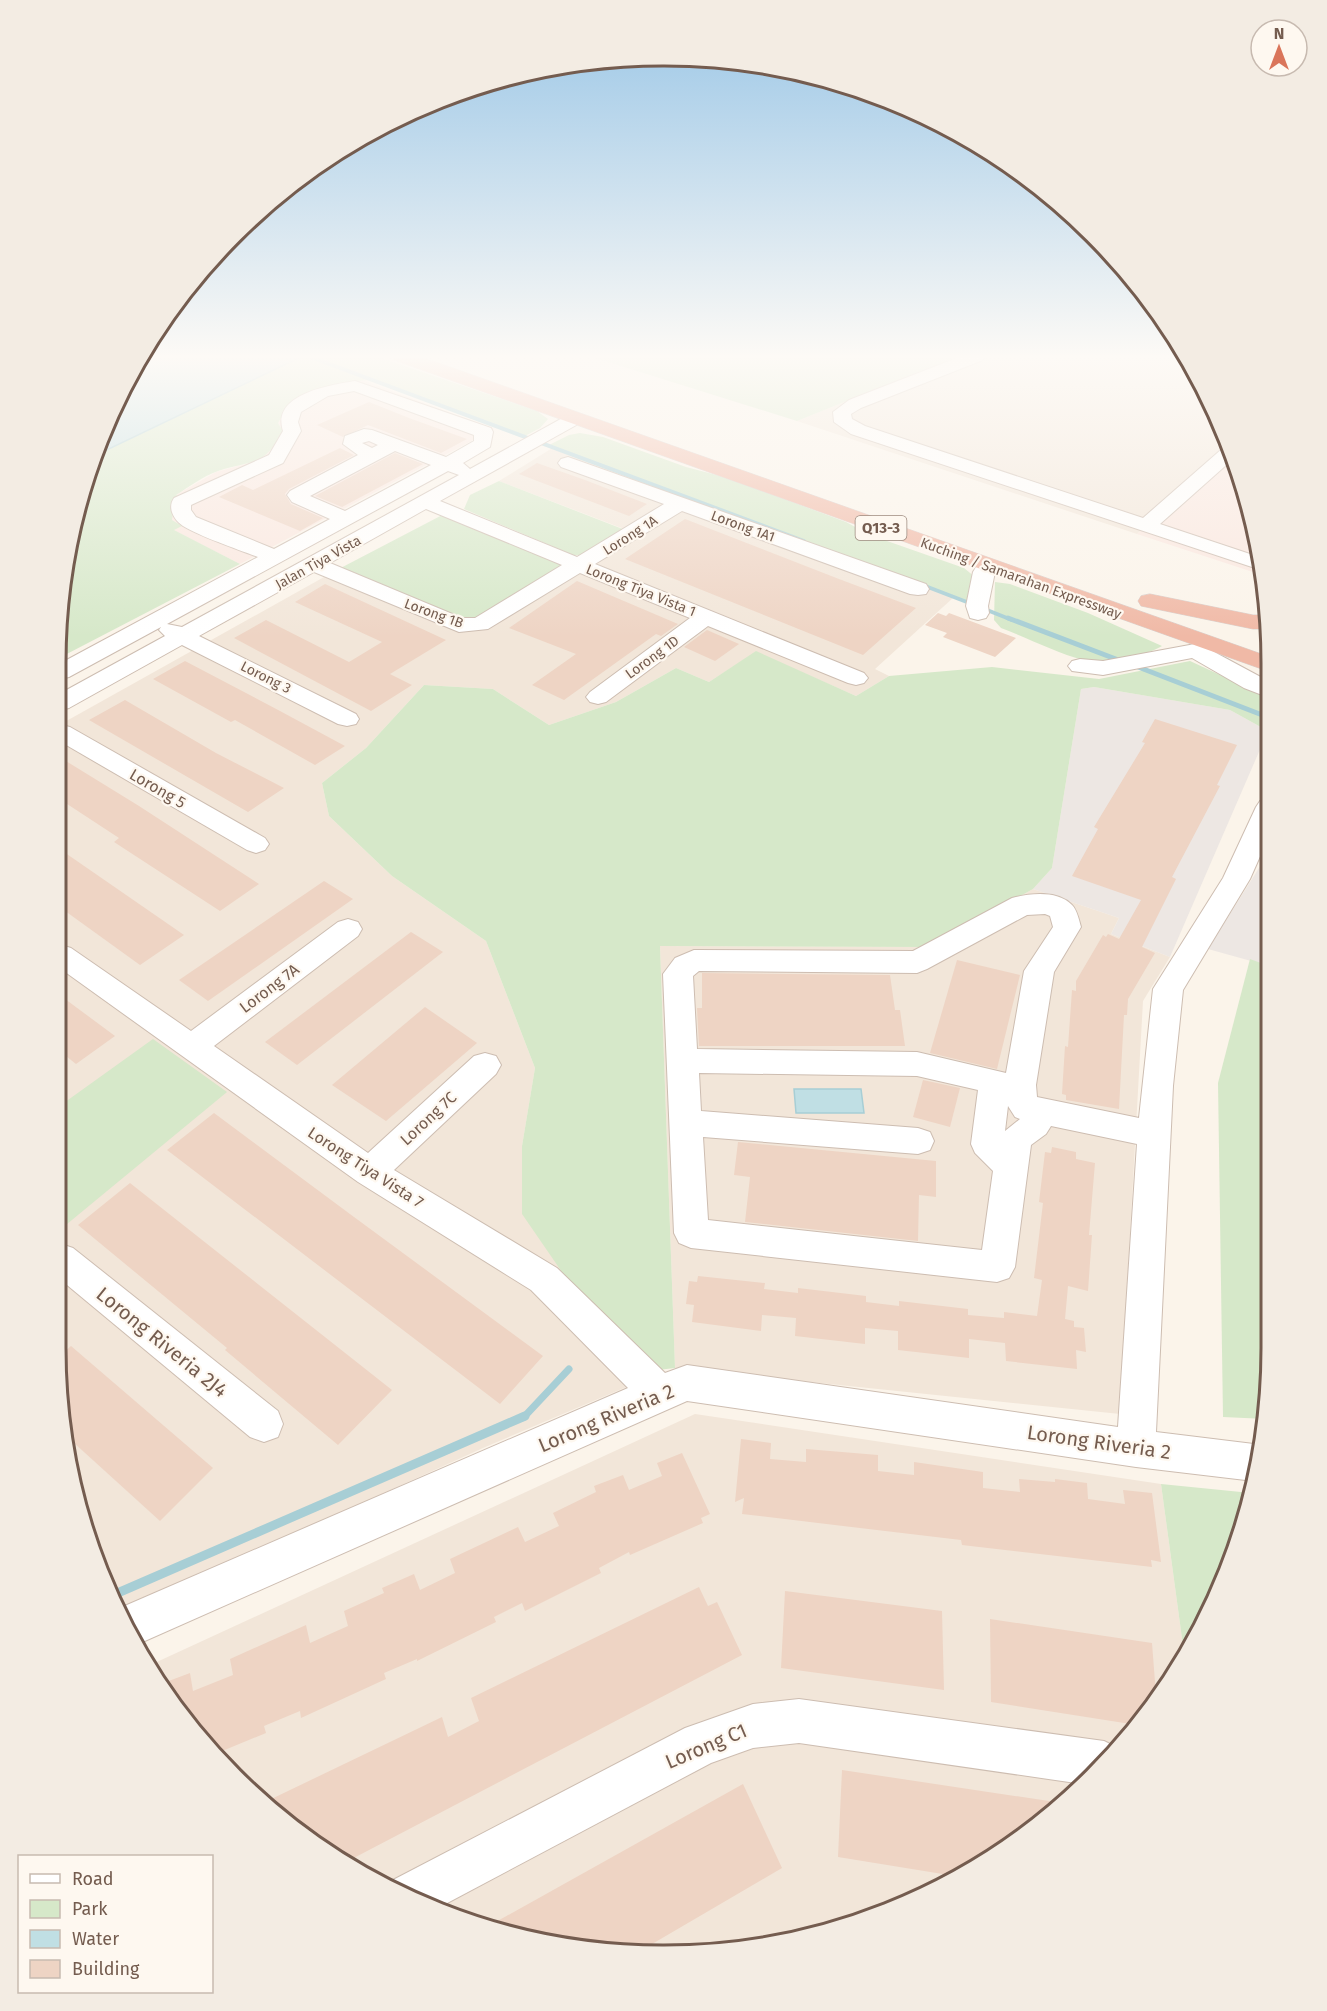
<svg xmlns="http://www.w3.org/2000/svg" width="1327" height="2011" viewBox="0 0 1327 2011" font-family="'Fira Sans',sans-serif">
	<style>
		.residential { fill: #f2e6d9 }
		.commercial { fill: #fae7df }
		.industrial { fill: #ede7e3 }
		.green { fill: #d6e8c9 }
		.water { fill: #c0dfe4; stroke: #a7ced5; stroke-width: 1.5 }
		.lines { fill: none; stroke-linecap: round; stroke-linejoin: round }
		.stream-far3 { stroke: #a7ced5; stroke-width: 4 }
		.stream-far2 { stroke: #a7ced5; stroke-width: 5 }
		.stream-far1 { stroke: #a7ced5; stroke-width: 7 }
		.stream { stroke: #a7ced5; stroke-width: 9 }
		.building { fill: #eed4c4 }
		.minor-casing { stroke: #cdbdb1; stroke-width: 2 }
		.highway-casing { stroke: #d8d1ce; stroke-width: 1 }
		.minor { fill: #fff; fill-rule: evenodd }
		.highway { fill: #f0b9a6; fill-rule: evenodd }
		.labels { text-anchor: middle; stroke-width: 4.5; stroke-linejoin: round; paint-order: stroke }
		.far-street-label { font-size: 14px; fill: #745c4f; stroke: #fef8f0 }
		.shield { fill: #fef8f0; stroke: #9d8b7f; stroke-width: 1.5 }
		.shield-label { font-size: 15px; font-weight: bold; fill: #745c4f }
		.street-label { font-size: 16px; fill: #745c4f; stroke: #fef8f0 }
		.near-street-label { font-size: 20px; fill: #745c4f; stroke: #fef8f0 }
		.rim { fill: none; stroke: #745c4f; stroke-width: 3 }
	</style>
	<rect width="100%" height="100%" fill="#fbf4ea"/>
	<g class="residential">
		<polygon points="959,356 1185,356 1209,395 1229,449 1137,534 797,421"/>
		<polygon points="554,447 954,597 875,669 889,676 856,696 756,652 709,682 676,668 616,702 549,725 493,689 424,685 366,748 322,783 329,816 392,876 486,941 535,1068 522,1146 650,1377 483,1448 122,1612 88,1543 61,1427 61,724 333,572 459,625 632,532 499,481"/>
		<polygon points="1033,889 1119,918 1111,934 1170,957 1143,1001 1120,1414 675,1368 660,946 928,947"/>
		<polygon points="695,1414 1161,1484 1184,1653 1120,1749 1034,1830 968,1874 821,1935 704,1954 623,1954 506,1935 431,1909 293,1830 233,1777 158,1686 148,1666"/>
	</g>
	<g class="commercial">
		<polygon points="362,380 494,429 240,564 173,530 176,523 172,520 172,513 174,506 182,498 176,495 216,472 253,462 283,431 278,423 284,412 315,391 346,381"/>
		<polygon points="1229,449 1251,506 1262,575 1137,534"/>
	</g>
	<g class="industrial">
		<polygon points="1094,687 1230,710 1268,731 1170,957 1111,934 1119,918 1033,889 1052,868 1081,689"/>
		<polygon points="1269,852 1269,966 1208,949"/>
	</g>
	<g class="green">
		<path d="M303,356H375L537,411L548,419L540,428L525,436L373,380C339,381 296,390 278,423L283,431C264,467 253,460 218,471C203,476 189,487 176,495L182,498L174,506L172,520L182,526L174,530L240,564L61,657V584L92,457Z"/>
		<polygon points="589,356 959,356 797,421"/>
		<polygon points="580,433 603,437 686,467 728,478 846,522 870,535 964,568 975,577 968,602 549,445 569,435"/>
		<polygon points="499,481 633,533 595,556 573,555 464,509 470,495"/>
		<polygon points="448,512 580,565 470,626 333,572"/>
		<path d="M995,582L1010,584L1088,613L1162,646C1145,656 1104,665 1084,660C1056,653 1028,638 1001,628L994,620Z"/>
		<polygon points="756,651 856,696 889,676 992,667 1099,679 1190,661 1270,698 1268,731 1230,710 1094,687 1081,689 1052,868 1033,889 929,947 660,946 675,1368 649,1371 575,1291 522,1214 522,1146 535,1068 486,941 392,876 329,816 322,783 366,748 424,685 493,689 549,725 616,702 676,668 709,682"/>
		<polygon points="1250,959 1269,966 1266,1419 1223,1417 1218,1083"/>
		<polygon points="153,1039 227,1092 61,1229 61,1105"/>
		<polygon points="1161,1484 1251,1493 1239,1543 1209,1616 1184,1653"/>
	</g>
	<g class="water">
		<polygon points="144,356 303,356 92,457 118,395"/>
		<polygon points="794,1089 861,1089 864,1113 796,1113"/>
	</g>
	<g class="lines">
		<g class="stream-far3">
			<polyline points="308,356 804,541"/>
			<polyline points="920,584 972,604"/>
			<polyline points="982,608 1012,620"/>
		</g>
		<g class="stream-far2">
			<polyline points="1008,618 1121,661"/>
			<polyline points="1133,665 1270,718"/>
		</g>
		<polyline class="stream-far1" points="524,1417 569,1369"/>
		<polyline class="stream" points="113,1595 525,1416"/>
	</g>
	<g class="building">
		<polygon points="369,402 409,418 467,439 441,453 368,425 343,437 317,425"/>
		<polygon points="340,448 354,455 289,489 285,494 291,504 323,518 300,531 219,497 242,485 253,490"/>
		<polygon points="395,453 423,464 342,507 315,496"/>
		<polygon points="537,463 585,480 647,504 629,516 519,474"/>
		<polygon points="685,519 839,579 916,608 863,655 625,559"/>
		<polygon points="577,581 678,624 661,636 656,634 564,700 532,685 576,654 509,628"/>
		<polygon points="325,584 446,640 390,674 412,685 371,711 234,638 266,620 349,662 382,642 295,602"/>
		<polygon points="938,613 946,616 949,613 1016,638 995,657 943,637 947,633 925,625"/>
		<polygon points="707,630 739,644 715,661 684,647"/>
		<polygon points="185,661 280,711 345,746 315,765 235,720 231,722 153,679"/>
		<polygon points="125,700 216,753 284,788 248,812 89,720"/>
		<polygon points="1155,719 1237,745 1217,785 1220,786 1172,877 1176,879 1142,947 1155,953 1128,999 1127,1015 1124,1015 1119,1109 1066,1100 1066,1095 1062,1094 1065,1046 1068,1047 1072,990 1076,991 1076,981 1103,935 1106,937 1108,934 1119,939 1141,900 1072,876 1098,829 1094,827 1145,743 1142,742"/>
		<polygon points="61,758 139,806 259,884 220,911 114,842 119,838 61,800"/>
		<polygon points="61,850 184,935 140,965 61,908"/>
		<polygon points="324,881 353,899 208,1001 179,980"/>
		<polygon points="411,932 443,952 297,1065 265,1042"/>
		<polygon points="957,960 1020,975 997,1069 930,1053"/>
		<polygon points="702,973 890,975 895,1010 900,1010 905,1046 699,1046 697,1008 702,1008"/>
		<polygon points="61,996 115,1036 76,1064 61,1052"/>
		<polygon points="425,1007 477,1043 386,1121 332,1085"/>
		<polygon points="923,1080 960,1088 950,1127 913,1117"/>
		<polygon points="214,1113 354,1217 543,1356 500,1404 167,1150"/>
		<polygon points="738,1142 936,1161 936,1197 919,1195 918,1241 745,1222 750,1177 734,1175"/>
		<polygon points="1052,1147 1076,1152 1076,1159 1095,1163 1089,1235 1092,1235 1088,1291 1068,1286 1065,1319 1074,1321 1074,1327 1084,1328 1086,1352 1076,1350 1077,1369 1006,1361 1005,1343 969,1339 969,1358 898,1350 898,1331 865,1328 865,1344 795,1336 796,1318 762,1315 761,1331 692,1322 694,1305 686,1304 689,1281 697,1282 698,1276 765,1283 764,1289 798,1293 798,1288 866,1296 866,1302 899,1306 899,1301 968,1309 968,1315 1004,1318 1004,1312 1037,1316 1042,1280 1034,1278 1043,1203 1039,1202 1045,1152 1051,1153"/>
		<polygon points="130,1183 392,1390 338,1445 225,1350 227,1348 78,1225"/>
		<polygon points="71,1346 213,1468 160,1521 62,1432 61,1355"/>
		<polygon points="741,1439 771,1443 770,1459 806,1462 806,1449 878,1455 878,1471 914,1475 914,1462 983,1472 983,1488 1020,1492 1019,1479 1055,1482 1055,1479 1087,1483 1088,1499 1125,1504 1123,1490 1152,1493 1161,1562 1151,1560 1152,1567 962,1545 961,1540 742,1514 744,1498 735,1502"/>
		<polygon points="682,1453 710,1514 701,1518 703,1523 630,1555 629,1552 599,1568 601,1573 525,1611 522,1603 494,1617 496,1622 417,1661 417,1659 384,1673 386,1679 301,1718 300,1711 264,1726 266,1733 215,1754 158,1685 190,1673 193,1691 233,1675 230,1659 306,1625 310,1643 330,1634 348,1626 344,1611 384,1593 382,1588 414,1574 420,1590 455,1573 450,1559 518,1527 525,1542 559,1526 553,1513 596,1492 594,1486 623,1475 629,1490 662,1476 657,1463"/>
		<polygon points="699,1587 708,1606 717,1602 742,1655 348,1861 293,1830 263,1803 442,1717 448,1737 479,1721 471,1698"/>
		<polygon points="785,1591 942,1611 944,1690 781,1668"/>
		<polygon points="990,1619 1152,1643 1156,1695 1137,1725 991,1702"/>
		<polygon points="842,1770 1062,1803 1034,1830 961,1877 838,1857"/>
		<polygon points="743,1784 782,1868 635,1954 506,1935 485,1928"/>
	</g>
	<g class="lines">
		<g class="minor-casing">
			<g id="minor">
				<polygon points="962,356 985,356 983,360 861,408 851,414 852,419 865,426 1143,518 1223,448 1228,447 1233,459 1160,524 1259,557 1261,570 851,434 834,422 833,412 849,400"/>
				<path d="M355,381L491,428L493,432L490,447L463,463L470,469L568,415H580L583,419L580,423L440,501L577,557L664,504L561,467L558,463L561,459L568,457L926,584L929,589L926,594L918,595L910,594L682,511L595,564L864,673L868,678L864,683L856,685L848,683L708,626L606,702L598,704L590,702L586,697L590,692L690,618L580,573L488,629L459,632L314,572L199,636L356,714L359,719L356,724L347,726L338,724L182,645L69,708L61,710V693L165,636L159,630L161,627L69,677L61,679V663L258,557C237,549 201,537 183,526C174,520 167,508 174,498L269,455L283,431C271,394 330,385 355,381ZM354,391L474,435V441L446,457L372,430L364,429L345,436L343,444L358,455L290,491L287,495L292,502L330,519L274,549L196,517L191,510V505L283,463L301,431L298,422L301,412L328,396ZM369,441L378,445L372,448L362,443ZM395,451L431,465L345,511L310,496ZM448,471L459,475L182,627L167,624ZM426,509L562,565L475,618H462L330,563Z"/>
				<polygon points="984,566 992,567 995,572 988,606 989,613 986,618 978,620 970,618 966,606 973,572 976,567"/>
				<polygon points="1195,644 1203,646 1270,682 1270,698 1244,688 1192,658 1103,675 1072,671 1068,666 1072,661 1080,659 1103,661"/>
				<polygon points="61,725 70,727 265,838 269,844 265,850 256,853 247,850 61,742"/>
				<path d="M1269,799V836L1250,879L1183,990L1173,1086L1156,1432L1262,1445L1254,1481L1136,1467L687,1401L138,1644L120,1608L628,1388L531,1290L358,1182L61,969V945L71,948L191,1031L338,922L348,919L358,922L362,929L358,936L214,1046L368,1153L474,1056L485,1053L496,1056L501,1065L496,1074L394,1170L557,1268L665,1373L687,1365L1118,1427L1137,1144L1051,1126L1046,1134L1031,1145L1015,1267L1009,1278L997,1282L691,1248L679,1243L674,1233L663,974L675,958L694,950L913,951L1012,898C1030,893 1058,890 1072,905C1077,910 1079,920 1081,927L1054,972L1036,1085L1037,1097L1139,1118L1153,989L1223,878L1256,807L1260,801ZM1045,914L1050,916L1053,927L1024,971L1006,1073L917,1052L697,1049L693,976L699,971L917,973L927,969L1027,915ZM699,1073L917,1076L978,1090L971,1144L975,1153L993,1171L982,1250L708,1220L703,1137L918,1154L930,1150L934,1141L930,1132L918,1128L701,1111ZM1008,1106L1015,1117L1020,1119L1005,1131Z"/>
				<polygon points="61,1244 73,1248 278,1411 283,1424 278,1437 264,1442 250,1437 61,1280"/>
				<polygon points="799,1699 1104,1741 1120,1749 1083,1784 799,1743 753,1748 711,1763 434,1910 391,1886 393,1880 685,1728 753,1704"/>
			</g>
		</g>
		<g class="highway-casing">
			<g id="highway">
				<polygon points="392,356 419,356 1270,657 1270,672 394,360"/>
				<polygon points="1150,594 1253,615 1269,615 1270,629 1253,629 1141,606 1138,601 1141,596"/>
			</g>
		</g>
		<use href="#minor" class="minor"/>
		<use href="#highway" class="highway"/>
	</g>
	<linearGradient id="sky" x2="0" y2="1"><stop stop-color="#98c5e6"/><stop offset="0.56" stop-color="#fdfaf6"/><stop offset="1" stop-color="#fdfaf6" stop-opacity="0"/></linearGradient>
	<rect width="1327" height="637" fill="url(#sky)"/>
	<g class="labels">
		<g class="far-street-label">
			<text transform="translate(743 526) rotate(20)" y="5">Lorong 1A1</text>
			<text transform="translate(630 535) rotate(-32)" y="5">Lorong 1A</text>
			<text transform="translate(318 562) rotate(-29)" y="5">Jalan Tiya Vista</text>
			<text transform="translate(1021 578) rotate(20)" y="5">Kuching / Samarahan Expressway</text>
			<text transform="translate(641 590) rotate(22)" y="5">Lorong Tiya Vista 1</text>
			<text transform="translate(434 613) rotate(20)" y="5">Lorong 1B</text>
			<text transform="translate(652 657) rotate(-36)" y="5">Lorong 1D</text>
			<text transform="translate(266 677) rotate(27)" y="5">Lorong 3</text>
		</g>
		<rect class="shield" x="855.5" y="516" width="51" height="24" rx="4.5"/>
		<g class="shield-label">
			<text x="881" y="533">Q13-3</text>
		</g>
		<g class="street-label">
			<text transform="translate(158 788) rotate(30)" y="6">Lorong 5</text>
			<text transform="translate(269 988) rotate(-37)" y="6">Lorong 7A</text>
			<text transform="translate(428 1118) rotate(-43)" y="6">Lorong 7C</text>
			<text transform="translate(366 1167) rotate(33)" y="6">Lorong Tiya Vista 7</text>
		</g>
		<g class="near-street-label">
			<text transform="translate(162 1342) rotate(39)" y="7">Lorong Riveria 2J4</text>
			<text transform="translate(606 1418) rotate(-23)" y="7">Lorong Riveria 2</text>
			<text transform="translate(1099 1442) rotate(8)" y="7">Lorong Riveria 2</text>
			<text transform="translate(706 1746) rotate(-23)" y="7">Lorong C1</text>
		</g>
	</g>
	<path d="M0 0H1327V2011H0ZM663 66H664A597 597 0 0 1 1261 663V1348A597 597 0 0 1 664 1945H663A597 597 0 0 1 66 1348V663A597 597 0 0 1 663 66Z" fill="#f3ece3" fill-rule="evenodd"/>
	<path class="rim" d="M663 66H664A597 597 0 0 1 1261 663V1348A597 597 0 0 1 664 1945H663A597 597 0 0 1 66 1348V663A597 597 0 0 1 663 66Z"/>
	<rect x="18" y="1855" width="195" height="138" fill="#fef8f0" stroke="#c7bab0" stroke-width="1.5"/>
	<rect x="30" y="1874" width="30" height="9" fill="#ffffff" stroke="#c7bab0" stroke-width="1.5"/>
	<text x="72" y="1885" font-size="18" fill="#745c4f">Road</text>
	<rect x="30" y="1900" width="30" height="18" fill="#d6e8c9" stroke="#c7bab0" stroke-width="1.5"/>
	<text x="72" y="1915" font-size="18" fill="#745c4f">Park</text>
	<rect x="30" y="1930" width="30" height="18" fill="#c0dfe4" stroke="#c7bab0" stroke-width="1.5"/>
	<text x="72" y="1945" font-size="18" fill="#745c4f">Water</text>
	<rect x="30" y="1960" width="30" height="18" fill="#eed4c4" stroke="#c7bab0" stroke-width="1.5"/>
	<text x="72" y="1975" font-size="18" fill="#745c4f">Building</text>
	<g transform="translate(1279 48)"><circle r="28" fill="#fef8f0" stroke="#c7bab0" stroke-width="1.5"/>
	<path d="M0-4.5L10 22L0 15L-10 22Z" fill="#da755a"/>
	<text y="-9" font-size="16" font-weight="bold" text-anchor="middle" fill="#745c4f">N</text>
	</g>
</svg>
